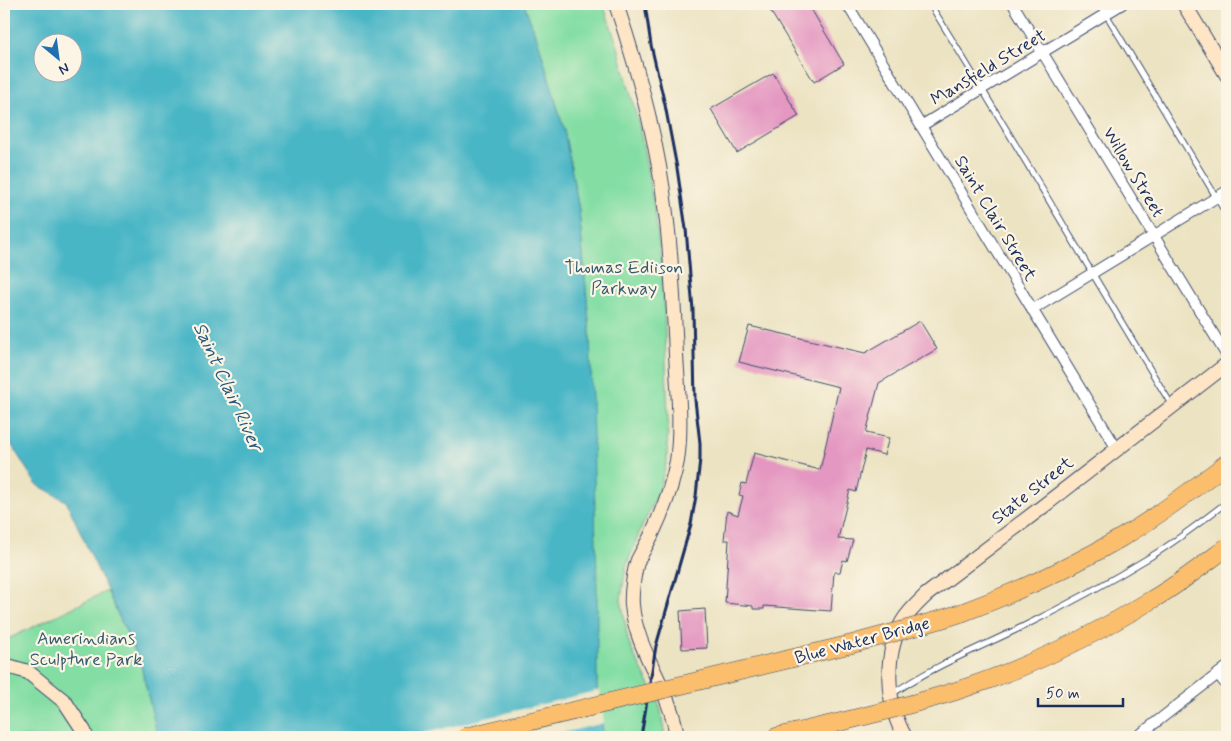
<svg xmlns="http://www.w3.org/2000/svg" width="1231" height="741" viewBox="0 0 1231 741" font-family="Mynerve,sans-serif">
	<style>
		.green { fill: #84dea4; stroke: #508681 }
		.water { fill: #4ab6c6; stroke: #327292; fill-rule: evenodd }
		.pier { fill: #ece3c2 }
		.building { fill: #e497c1 }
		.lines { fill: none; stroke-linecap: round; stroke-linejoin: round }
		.lane-casing { stroke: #3a4a6d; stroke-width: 7 }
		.street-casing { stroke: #3a4a6d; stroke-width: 12 }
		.secondary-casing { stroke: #3a4a6d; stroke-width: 16 }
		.highway-casing { stroke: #3a4a6d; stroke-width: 19 }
		.lane { stroke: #fff; stroke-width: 5 }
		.street { stroke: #fff; stroke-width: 10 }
		.secondary { stroke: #fde5c5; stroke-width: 14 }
		.highway { stroke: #fabe6d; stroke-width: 18 }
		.rail { stroke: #1b2f5e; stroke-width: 3 }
		.highway-bridge-casing { stroke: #3a4a6d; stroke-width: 19; stroke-linecap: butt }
		.highway-bridge { stroke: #fabe6d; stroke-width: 18 }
		.labels { text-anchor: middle; stroke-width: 4.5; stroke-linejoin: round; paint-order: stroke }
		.street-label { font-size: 18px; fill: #1b2f5e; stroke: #fcf5e5 }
		.park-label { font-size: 18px; fill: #355b70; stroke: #fcf5e5 }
		.water-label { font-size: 19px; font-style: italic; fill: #29587d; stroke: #fcf5e5 }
	</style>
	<rect width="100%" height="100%" fill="#fcf5e5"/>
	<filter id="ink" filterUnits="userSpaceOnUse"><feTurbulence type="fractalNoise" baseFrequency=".02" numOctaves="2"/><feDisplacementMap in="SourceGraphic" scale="10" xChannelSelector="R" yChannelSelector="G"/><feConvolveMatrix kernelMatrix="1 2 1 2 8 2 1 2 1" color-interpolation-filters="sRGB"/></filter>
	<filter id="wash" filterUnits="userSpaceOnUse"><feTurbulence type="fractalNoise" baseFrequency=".0096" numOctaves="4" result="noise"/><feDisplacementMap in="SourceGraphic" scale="20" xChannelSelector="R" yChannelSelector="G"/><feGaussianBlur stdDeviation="1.12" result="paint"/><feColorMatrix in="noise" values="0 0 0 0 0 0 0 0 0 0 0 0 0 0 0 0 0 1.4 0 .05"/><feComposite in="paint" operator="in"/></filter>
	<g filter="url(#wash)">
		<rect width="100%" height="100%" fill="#ece3c2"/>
		<g class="green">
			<polygon points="524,4 603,4 618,47 640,129 655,212 663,278 668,418 667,460 659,491 640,531 626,567 621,599 628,640 634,655 657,699 661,711 665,737 604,737 603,732 597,687 590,332 579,210 564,130 539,44"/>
			<polygon points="107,591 140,662 158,737 4,737 4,634 8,639"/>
		</g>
		<path class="water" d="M4,4H524L539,44L564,130L579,210L590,332L597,577V687L604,737H158L140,662L66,501L36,484L4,433ZM42,42H72V72H42Z"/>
		<polygon class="pier" points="600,690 604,723 544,737 409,737"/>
		<g id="blocks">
			<g class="building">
				<polygon points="766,4 808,4 844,64 814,82"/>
				<polygon points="773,73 799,116 737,153 711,109"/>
				<polygon points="920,321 937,349 879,383 866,433 889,438 884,455 866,450 856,492 850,490 838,539 853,540 847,561 843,560 840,572 834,572 831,611 764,606 764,609 753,609 753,606 725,603 729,540 724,540 727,511 738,515 743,496 739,495 742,483 746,484 754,453 820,470 839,387 739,362 749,326 865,353"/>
				<polygon points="705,609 707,648 682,649 680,611"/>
			</g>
		</g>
	</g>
	<g filter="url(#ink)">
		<use href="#blocks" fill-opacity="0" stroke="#3a4a6d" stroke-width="1"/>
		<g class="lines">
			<g class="lane-casing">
				<g id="lane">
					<path d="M930,4C1012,136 1090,271 1171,404"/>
					<polyline points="1100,4 1227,215"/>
					<path d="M892,694C933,666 979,648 1024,626C1067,605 1109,582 1150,557C1177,541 1202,521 1227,502"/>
				</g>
			</g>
			<g class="street-casing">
				<g id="street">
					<polyline points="847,4 1117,449"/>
					<polyline points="1013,4 1227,356"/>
					<polyline points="921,126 1122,4"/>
					<polyline points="1032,310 1227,191"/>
					<polyline points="1218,674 1227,686"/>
					<polyline points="1137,737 1227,667"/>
				</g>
			</g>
			<g class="secondary-casing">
				<g id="secondary">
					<path d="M616,4C639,72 658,143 666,214C672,261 674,308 676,355C678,390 682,426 677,461C672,487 662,513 651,536C647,544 642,552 638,560C634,570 631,594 632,605C636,652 671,689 677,737"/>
					<polyline points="1184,4 1227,75"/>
					<polyline points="4,666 8,666 28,672 65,702 84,731 86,737"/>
					<path d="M905,737C886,704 883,655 903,621C909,611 918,603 926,595L1037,511L1227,364"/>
				</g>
			</g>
			<g class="highway-casing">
				<polyline id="highway" points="776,737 794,733"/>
			</g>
			<use href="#lane" class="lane"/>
			<use href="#street" class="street"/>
			<use href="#secondary" class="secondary"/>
			<use href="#highway" class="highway"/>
			<polyline class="rail" points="641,737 656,646 691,524 696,496 700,459 700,443 695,400 693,310 686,229 677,168 665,105 651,45 645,4"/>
			<g class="highway-bridge-casing">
				<g id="highway-bridge">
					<path d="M794,733C849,720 903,708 956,691C1025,669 1091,637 1153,599C1179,584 1203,565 1227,547"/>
					<path d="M465,737L852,644C888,634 925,625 961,613C1015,593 1069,568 1119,539C1157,517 1192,490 1227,463"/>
				</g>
			</g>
			<use href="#highway-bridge" class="highway-bridge"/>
		</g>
	</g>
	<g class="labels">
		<g class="street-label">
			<text transform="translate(988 67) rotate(-31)" y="6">Mansfield Street</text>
			<text transform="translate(1134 172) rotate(59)" y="6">Willow Street</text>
			<text transform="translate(996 218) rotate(59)" y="6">Saint Clair Street</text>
			<text transform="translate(1032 490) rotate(-38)" y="6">State Street</text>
			<text transform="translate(862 640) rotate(-15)" y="6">Blue Water Bridge</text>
		</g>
		<g class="park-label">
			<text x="624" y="273">Thomas Ediison<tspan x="624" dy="21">Parkway</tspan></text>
			<text x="86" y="644">Amerindians<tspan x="86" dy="21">Sculpture Park</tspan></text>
		</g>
		<g class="water-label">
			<text transform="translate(229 386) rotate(65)" y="7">Saint Clair River</text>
		</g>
	</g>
	<rect width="1231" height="741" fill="none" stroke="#fcf5e5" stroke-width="20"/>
	<g transform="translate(58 58) rotate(151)"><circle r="24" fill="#fcf5e5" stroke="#a2a6af"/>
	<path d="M0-4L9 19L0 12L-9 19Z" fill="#1f6fb2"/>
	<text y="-8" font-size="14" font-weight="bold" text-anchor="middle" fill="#1b2f5e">N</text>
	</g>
	<path d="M1038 698v8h85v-8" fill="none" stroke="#1b2f5e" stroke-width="2.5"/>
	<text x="1046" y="698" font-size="15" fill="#1b2f5e" stroke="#fcf5e5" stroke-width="4" paint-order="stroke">50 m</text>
</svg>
